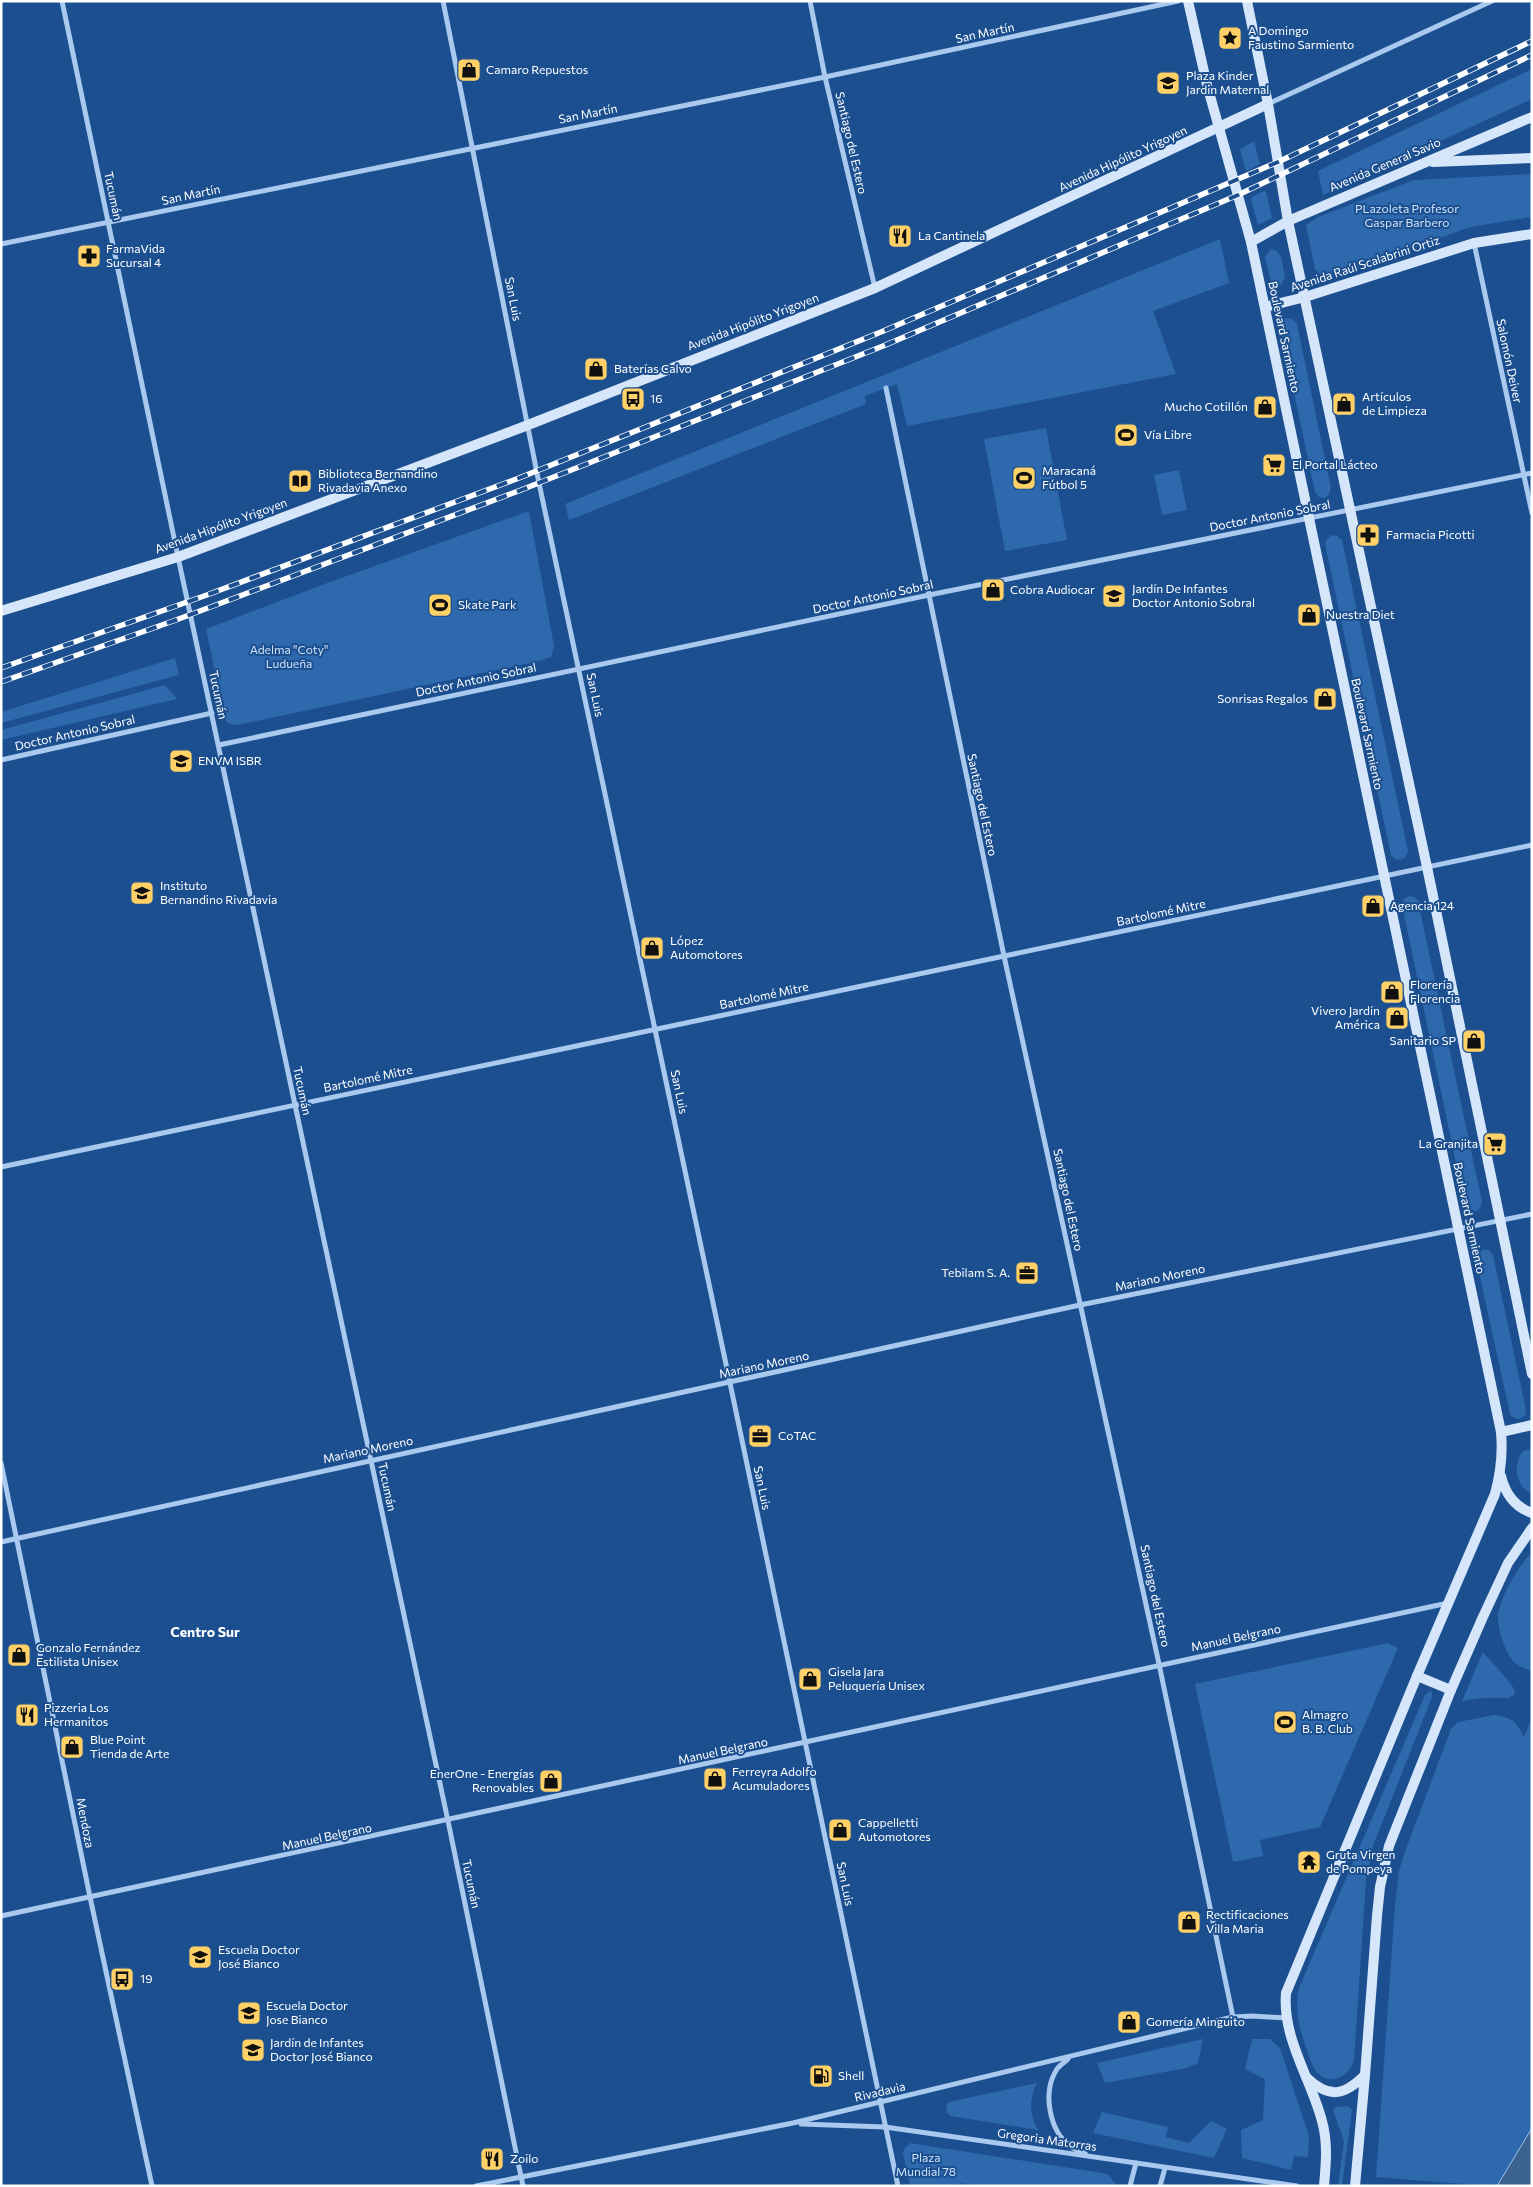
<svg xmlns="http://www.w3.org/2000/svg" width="1533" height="2187" viewBox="0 0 1533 2187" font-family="Commissioner,sans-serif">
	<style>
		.green { fill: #2e69ad }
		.water { fill: #3c6290; stroke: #9cc4f0 }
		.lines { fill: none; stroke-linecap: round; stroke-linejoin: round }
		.minor { stroke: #a9c9ee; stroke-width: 5 }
		.secondary { stroke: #d6e6fa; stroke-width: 10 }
		.rail-casing { stroke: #fff; stroke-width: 5.5 }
		.rail { stroke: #1b4f8f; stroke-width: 4; stroke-dasharray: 11; stroke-linecap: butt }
		.labels { text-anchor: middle; stroke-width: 4; stroke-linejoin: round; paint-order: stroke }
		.poi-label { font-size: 12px; fill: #fff; stroke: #1b4f8f; text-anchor: start }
		.street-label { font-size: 12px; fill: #fff; stroke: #1b4f8f }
		.park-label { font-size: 12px; fill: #cfe3fa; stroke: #1b4f8f }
		.neighbourhood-label { font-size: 14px; font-weight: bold; fill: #fff; stroke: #1b4f8f }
	</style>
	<rect width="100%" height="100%" fill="#1b4f8f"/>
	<g class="green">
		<polygon points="1532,69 1532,99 1323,195 1318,171"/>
		<polygon points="1254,141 1260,164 1246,171 1240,149"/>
		<polygon points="1532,174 1532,217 1470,227 1336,276 1321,275 1315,269 1306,225 1318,217 1414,180"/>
		<polygon points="1264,191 1266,192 1272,218 1258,225 1251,199 1252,197"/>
		<polygon points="1220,239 1229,283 1153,311 1176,374 907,426 897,384 865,396 866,404 569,520 565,504"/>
		<path d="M1271,249C1283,250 1283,268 1285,278L1280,286L1271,282L1265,257Z"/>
		<polygon points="1286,318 1292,319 1297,324 1331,488 1329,494 1325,498 1319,497 1315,492 1280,327 1282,322"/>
		<polygon points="1046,428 1067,540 1005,551 984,439"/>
		<polygon points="1179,470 1187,510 1162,515 1154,475"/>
		<polygon points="529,511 554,646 551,657 539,661 237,725 228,723 225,719 206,629 330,582"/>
		<path d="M1332,535L1337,536L1342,540L1408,851C1407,858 1402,861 1395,859L1391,855L1325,544L1327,539Z"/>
		<polygon points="175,658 179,675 1,723 1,712"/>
		<polygon points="165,685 177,699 1,740 1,730"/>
		<polygon points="1409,896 1414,897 1418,901 1482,1202 1480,1208 1476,1211 1468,1209 1465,1206 1402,905 1404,899"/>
		<polygon points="1483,1250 1489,1250 1493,1255 1526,1410 1525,1416 1519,1419 1514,1418 1510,1414 1476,1259 1479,1253"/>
		<path d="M1532,1449V1494C1516,1487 1512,1465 1523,1451Z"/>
		<path d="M1532,1552V1671H1531C1525,1668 1519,1667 1514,1662C1504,1651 1497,1628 1498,1614C1501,1596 1519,1565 1532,1552Z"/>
		<polygon points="1388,1643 1398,1648 1320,1827 1260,1840 1263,1856 1233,1862 1195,1684"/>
		<path d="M1483,1652C1489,1660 1515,1685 1515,1692L1514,1695L1508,1698H1482L1462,1701Z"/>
		<path d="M1430,1691L1432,1692V1697L1373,1846L1366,1880L1354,2060C1350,2076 1329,2088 1316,2071C1312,2066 1310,2059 1308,2053C1300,2031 1294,2012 1299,1988L1425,1695Z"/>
		<path d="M1494,1715C1513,1718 1515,1720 1524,1737L1532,1718V2128L1497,2186H1491V2183L1489,2186L1376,2177L1395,1905L1399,1871L1404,1854L1451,1729L1458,1722Z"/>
		<polygon points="1203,2039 1198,2063 1187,2068 1105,2083 1097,2063"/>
		<polygon points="1252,2039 1270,2039 1280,2048 1309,2136 1308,2157 1294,2156 1291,2170 1242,2158 1241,2130 1263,2120 1265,2079 1245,2069"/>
		<path d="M1037,2083C1029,2098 1029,2115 1038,2130L950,2116L947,2112L946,2105L949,2102Z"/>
		<polygon points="1348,2106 1352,2110 1342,2186 1338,2186 1344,2141 1333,2110 1336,2107"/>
		<polygon points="1102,2112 1168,2127 1166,2137 1189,2143 1211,2121 1227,2129 1214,2158 1093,2133"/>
		<polygon points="910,2143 1102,2173 1109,2175 1117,2186 971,2186 963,2183 952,2186 910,2186 903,2154 904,2149"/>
	</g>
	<polygon class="water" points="1532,2128 1532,2186 1497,2186"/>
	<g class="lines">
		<g class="minor">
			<polyline points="62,1 178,557 448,1821 523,2186"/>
			<polyline points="443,1 539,483 730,1383 898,2186"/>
			<polyline points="810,1 825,77 875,288"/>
			<polyline points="1268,104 1492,1"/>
			<polyline points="1474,243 1532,513"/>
			<polyline points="1,244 825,77 1178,1"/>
			<polyline points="886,388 1004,956 1159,1664 1233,2017"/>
			<polyline points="219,745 929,595 1532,473"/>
			<polyline points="1,760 212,713"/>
			<polyline points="1,1167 1532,845"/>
			<polyline points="1,1463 90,1897 152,2186"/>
			<polyline points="1,1542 1080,1305 1532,1214"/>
			<path d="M1,1916C484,1816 965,1705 1448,1603"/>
			<path d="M1068,2059C1065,2062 1060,2065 1057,2069C1042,2092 1049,2131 1071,2147C1075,2150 1081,2151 1085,2153"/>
			<polyline points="801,2124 885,2127 1297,2186"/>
			<polyline points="476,2186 793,2123 1233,2017 1253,2016 1286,2018"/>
			<polyline points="1130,2186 1136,2163"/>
			<polyline points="1160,2186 1165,2168"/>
		</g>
		<g class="secondary">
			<path d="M1188,1L1207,85L1251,242L1501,1432C1503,1454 1501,1472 1495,1494L1417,1676L1286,1993C1282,2038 1311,2079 1322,2121C1328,2142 1326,2164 1324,2186"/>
			<polyline points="1247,1 1268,104 1288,221 1427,867 1532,1374"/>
			<polyline points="1433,162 1532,158"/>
			<polyline points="1251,242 1288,221 1532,117"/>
			<polyline points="1265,307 1305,297 1474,243 1532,234"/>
			<polyline points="1,611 178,557 528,425 875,288 1268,104"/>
			<polyline points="1501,1432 1532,1425"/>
			<path d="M1501,1476C1505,1493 1515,1507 1532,1513"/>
			<polyline points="1417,1676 1451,1690"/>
			<path d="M1306,2077C1329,2099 1344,2096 1365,2075"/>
			<polyline points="1355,2186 1365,2075 1377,1916 1380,1887 1389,1846 1451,1690 1482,1619 1508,1563 1532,1528"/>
		</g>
		<g class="rail-casing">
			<g id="rail">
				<polyline points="1,668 204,596 519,478 881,332 1278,162 1532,41"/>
				<polyline points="1,682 176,620 521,490 883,346 1238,195 1532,55"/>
			</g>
		</g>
		<use href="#rail" class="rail"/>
	</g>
	<defs>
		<g id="sight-square" transform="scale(1.25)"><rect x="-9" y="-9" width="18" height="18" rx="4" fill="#ffd166" stroke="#1b4f8f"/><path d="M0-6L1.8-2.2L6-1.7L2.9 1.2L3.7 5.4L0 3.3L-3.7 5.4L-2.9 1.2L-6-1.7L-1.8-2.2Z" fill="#111"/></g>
		<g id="shop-square" transform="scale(1.25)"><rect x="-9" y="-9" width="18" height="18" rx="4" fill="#ffd166" stroke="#1b4f8f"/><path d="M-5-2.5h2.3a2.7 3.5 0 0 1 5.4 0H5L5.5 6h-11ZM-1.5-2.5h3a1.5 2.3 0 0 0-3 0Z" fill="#111"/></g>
		<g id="school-square" transform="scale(1.25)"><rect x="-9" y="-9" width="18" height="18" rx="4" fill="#ffd166" stroke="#1b4f8f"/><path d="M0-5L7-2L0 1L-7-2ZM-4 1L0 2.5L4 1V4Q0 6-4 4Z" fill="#111"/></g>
		<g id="restaurant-square" transform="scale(1.25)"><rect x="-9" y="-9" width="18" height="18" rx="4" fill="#ffd166" stroke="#1b4f8f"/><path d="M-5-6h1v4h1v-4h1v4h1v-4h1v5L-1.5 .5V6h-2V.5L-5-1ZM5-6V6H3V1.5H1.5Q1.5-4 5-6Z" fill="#111"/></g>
		<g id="pharmacy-square" transform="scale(1.25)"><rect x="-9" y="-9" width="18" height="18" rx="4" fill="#ffd166" stroke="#1b4f8f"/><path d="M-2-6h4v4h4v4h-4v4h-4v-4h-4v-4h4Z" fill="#111"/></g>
		<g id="bus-square" transform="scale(1.25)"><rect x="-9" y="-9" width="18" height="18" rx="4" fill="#ffd166" stroke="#1b4f8f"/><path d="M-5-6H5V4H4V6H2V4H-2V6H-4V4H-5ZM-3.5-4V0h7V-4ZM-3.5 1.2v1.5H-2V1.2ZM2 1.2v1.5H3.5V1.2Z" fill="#111"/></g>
		<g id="stadium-square" transform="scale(1.25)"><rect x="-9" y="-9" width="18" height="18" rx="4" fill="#ffd166" stroke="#1b4f8f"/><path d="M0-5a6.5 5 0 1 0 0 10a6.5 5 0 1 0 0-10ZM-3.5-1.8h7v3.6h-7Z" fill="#111"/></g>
		<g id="supermarket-square" transform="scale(1.25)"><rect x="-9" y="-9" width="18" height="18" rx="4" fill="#ffd166" stroke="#1b4f8f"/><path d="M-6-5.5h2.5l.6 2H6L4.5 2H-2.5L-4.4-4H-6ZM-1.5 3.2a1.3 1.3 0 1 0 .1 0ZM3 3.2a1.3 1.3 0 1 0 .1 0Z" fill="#111"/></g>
		<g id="library-square" transform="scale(1.25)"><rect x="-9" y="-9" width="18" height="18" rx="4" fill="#ffd166" stroke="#1b4f8f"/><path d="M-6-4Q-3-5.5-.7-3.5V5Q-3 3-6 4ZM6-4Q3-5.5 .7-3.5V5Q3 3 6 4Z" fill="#111"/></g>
		<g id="university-square" transform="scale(1.25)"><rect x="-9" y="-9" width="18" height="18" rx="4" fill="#ffd166" stroke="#1b4f8f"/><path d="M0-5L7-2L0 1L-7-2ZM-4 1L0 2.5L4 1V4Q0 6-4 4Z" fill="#111"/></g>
		<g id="office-square" transform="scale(1.25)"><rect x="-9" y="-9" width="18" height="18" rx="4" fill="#ffd166" stroke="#1b4f8f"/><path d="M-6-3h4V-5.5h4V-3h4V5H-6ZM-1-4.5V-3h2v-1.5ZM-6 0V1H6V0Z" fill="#111"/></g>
		<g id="temple-square" transform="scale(1.25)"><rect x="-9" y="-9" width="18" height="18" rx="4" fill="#ffd166" stroke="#1b4f8f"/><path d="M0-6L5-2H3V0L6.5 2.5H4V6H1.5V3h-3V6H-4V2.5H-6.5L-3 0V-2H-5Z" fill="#111"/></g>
		<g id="fuel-square" transform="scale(1.25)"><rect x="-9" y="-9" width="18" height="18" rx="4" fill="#ffd166" stroke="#1b4f8f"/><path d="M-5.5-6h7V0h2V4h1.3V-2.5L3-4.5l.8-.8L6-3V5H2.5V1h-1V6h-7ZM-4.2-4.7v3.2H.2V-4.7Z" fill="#111"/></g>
	</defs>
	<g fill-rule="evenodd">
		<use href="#sight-square" x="1230" y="38"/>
		<use href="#shop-square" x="469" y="70"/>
		<use href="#school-square" x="1168" y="83"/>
		<use href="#restaurant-square" x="900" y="236"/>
		<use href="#pharmacy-square" x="89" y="256"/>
		<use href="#shop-square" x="596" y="369"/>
		<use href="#bus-square" x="633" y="399"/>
		<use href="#shop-square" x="1344" y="404"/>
		<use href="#shop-square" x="1265" y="407"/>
		<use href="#stadium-square" x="1126" y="435"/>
		<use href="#supermarket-square" x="1274" y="465"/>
		<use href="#stadium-square" x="1024" y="478"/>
		<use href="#library-square" x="300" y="481"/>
		<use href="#pharmacy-square" x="1368" y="535"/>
		<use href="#shop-square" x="993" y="590"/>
		<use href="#school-square" x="1114" y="596"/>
		<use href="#stadium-square" x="440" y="605"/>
		<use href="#shop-square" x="1309" y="615"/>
		<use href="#shop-square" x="1325" y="699"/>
		<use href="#school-square" x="181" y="761"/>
		<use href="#university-square" x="142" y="893"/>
		<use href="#shop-square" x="1373" y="906"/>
		<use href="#shop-square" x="652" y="948"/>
		<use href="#shop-square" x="1392" y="992"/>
		<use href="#shop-square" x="1397" y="1018"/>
		<use href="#shop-square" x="1474" y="1041"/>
		<use href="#supermarket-square" x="1495" y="1144"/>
		<use href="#office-square" x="1027" y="1273"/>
		<use href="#office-square" x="760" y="1436"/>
		<use href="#shop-square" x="19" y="1655"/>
		<use href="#shop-square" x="810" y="1679"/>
		<use href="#restaurant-square" x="27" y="1715"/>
		<use href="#stadium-square" x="1285" y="1722"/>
		<use href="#shop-square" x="72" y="1747"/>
		<use href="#shop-square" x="715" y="1779"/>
		<use href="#shop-square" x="551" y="1781"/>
		<use href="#shop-square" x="840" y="1830"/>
		<use href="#temple-square" x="1309" y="1862"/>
		<use href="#shop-square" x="1189" y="1922"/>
		<use href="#school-square" x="200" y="1957"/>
		<use href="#bus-square" x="122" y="1979"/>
		<use href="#school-square" x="249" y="2013"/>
		<use href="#shop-square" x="1129" y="2022"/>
		<use href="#school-square" x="253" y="2050"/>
		<use href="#fuel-square" x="821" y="2076"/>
		<use href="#restaurant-square" x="492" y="2159"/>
	</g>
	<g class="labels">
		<g class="poi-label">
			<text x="1248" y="35">A Domingo<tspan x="1248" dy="14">Faustino Sarmiento</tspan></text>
			<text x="486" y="74">Camaro Repuestos</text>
			<text x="1186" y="80">Plaza Kinder<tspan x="1186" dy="14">Jardin Maternal</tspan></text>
			<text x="918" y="240">La Cantinela</text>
			<text x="106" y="253">FarmaVida<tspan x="106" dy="14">Sucursal 4</tspan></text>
			<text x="614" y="373">Baterías Calvo</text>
			<text x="1362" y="401">Artículos<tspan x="1362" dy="14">de Limpieza</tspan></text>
			<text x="650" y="403">16</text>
			<text x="1248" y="411" text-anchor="end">Mucho Cotillón</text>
			<text x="1144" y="439">Vía Libre</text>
			<text x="1292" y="469">El Portal Lácteo</text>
			<text x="1042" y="475">Maracaná<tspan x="1042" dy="14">Fútbol 5</tspan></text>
			<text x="318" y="478">Biblioteca Bernandino<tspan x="318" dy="14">Rivadavia Anexo</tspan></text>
			<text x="1386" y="539">Farmacia Picotti</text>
			<text x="1132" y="593">Jardín De Infantes<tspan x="1132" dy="14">Doctor Antonio Sobral</tspan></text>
			<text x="1010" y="594">Cobra Audiocar</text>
			<text x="458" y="609">Skate Park</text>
			<text x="1326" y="619">Nuestra Diet</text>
			<text x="1308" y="703" text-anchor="end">Sonrisas Regalos</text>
			<text x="198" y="765">ENVM ISBR</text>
			<text x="160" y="890">Instituto<tspan x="160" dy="14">Bernandino Rivadavia</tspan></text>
			<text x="1390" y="910">Agencia 124</text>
			<text x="670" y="945">López<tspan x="670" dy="14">Automotores</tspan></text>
			<text x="1410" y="989">Florería<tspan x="1410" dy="14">Florencia</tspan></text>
			<text x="1380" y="1015" text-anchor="end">Vivero Jardín<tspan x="1380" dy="14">América</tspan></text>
			<text x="1456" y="1045" text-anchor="end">Sanitario SP</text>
			<text x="1478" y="1148" text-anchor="end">La Granjita</text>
			<text x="1010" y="1277" text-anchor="end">Tebilam S. A.</text>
			<text x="778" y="1440">CoTAC</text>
			<text x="36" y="1652">Gonzalo Fernández<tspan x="36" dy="14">Estilista Unisex</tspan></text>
			<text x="828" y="1676">Gisela Jara<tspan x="828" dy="14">Peluquería Unisex</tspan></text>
			<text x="44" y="1712">Pizzeria Los<tspan x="44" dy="14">Hermanitos</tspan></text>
			<text x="1302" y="1719">Almagro<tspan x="1302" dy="14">B. B. Club</tspan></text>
			<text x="90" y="1744">Blue Point<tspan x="90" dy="14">Tienda de Arte</tspan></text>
			<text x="732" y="1776">Ferreyra Adolfo<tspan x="732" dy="14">Acumuladores</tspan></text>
			<text x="534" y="1778" text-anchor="end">EnerOne - Energías<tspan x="534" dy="14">Renovables</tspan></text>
			<text x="858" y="1827">Cappelletti<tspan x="858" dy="14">Automotores</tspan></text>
			<text x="1326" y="1859">Gruta Virgen<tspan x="1326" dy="14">de Pompeya</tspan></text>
			<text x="1206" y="1919">Rectificaciones<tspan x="1206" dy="14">Villa Maria</tspan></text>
			<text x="218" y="1954">Escuela Doctor<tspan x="218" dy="14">José Bianco</tspan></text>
			<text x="140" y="1983">19</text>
			<text x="266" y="2010">Escuela Doctor<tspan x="266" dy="14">Jose Bianco</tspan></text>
			<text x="1146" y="2026">Gomería Minguito</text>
			<text x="270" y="2047">Jardín de Infantes<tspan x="270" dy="14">Doctor José Bianco</tspan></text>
			<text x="838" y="2080">Shell</text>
			<text x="510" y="2163">Zoilo</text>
		</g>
		<g class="street-label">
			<text transform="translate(985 33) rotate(-12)" y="4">San Martín</text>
			<text transform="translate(588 114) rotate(-11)" y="4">San Martín</text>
			<text transform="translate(851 143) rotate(77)" y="4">Santiago del Estero</text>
			<text transform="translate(1123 159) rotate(-25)" y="4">Avenida Hipólito Yrigoyen</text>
			<text transform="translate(1385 165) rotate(-23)" y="4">Avenida General Savio</text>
			<text transform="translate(191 195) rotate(-12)" y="4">San Martín</text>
			<text transform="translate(113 196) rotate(78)" y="4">Tucumán</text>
			<text transform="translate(1365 264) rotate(-18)" y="4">Avenida Raúl Scalabrini Ortiz</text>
			<text transform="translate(513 299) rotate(79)" y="4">San Luis</text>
			<text transform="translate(753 322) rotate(-21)" y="4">Avenida Hipólito Yrigoyen</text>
			<text transform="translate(1284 337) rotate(78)" y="4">Boulevard Sarmiento</text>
			<text transform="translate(1509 361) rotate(78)" y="4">Salomón Deiver</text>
			<text transform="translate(1270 516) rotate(-11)" y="4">Doctor Antonio Sobral</text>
			<text transform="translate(221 526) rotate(-20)" y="4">Avenida Hipólito Yrigoyen</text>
			<text transform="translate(873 597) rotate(-12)" y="4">Doctor Antonio Sobral</text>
			<text transform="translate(476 680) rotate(-12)" y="4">Doctor Antonio Sobral</text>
			<text transform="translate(218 695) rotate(78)" y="4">Tucumán</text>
			<text transform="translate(595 695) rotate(78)" y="4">San Luis</text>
			<text transform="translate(75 733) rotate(-13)" y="4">Doctor Antonio Sobral</text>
			<text transform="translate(1367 734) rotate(78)" y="4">Boulevard Sarmiento</text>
			<text transform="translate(982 805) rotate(78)" y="4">Santiago del Estero</text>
			<text transform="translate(1161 913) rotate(-12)" y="4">Bartolomé Mitre</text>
			<text transform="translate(764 996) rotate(-12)" y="4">Bartolomé Mitre</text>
			<text transform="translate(368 1079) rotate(-12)" y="4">Bartolomé Mitre</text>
			<text transform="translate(302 1091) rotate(78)" y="4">Tucumán</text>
			<text transform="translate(679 1092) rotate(78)" y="4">San Luis</text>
			<text transform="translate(1068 1200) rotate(78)" y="4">Santiago del Estero</text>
			<text transform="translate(1469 1218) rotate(78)" y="4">Boulevard Sarmiento</text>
			<text transform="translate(1160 1278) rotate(-12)" y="4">Mariano Moreno</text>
			<text transform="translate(764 1365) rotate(-12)" y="4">Mariano Moreno</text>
			<text transform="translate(368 1450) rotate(-12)" y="4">Mariano Moreno</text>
			<text transform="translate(387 1487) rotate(78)" y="4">Tucumán</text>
			<text transform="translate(762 1488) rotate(78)" y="4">San Luis</text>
			<text transform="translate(1155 1596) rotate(78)" y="4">Santiago del Estero</text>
			<text transform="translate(1236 1638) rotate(-12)" y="4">Manuel Belgrano</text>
			<text transform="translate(723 1751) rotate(-12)" y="4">Manuel Belgrano</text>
			<text transform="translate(85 1823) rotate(79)" y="4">Mendoza</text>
			<text transform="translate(327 1837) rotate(-12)" y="4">Manuel Belgrano</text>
			<text transform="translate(471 1884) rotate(78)" y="4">Tucumán</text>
			<text transform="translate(845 1884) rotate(78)" y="4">San Luis</text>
			<text transform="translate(880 2092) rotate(-13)" y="4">Rivadavia</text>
			<text transform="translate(1047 2140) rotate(8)" y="4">Gregoria Matorras</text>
		</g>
		<g class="park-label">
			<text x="1407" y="213">PLazoleta Profesor<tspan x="1407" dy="14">Gaspar Barbero</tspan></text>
			<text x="289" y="654">Adelma "Coty"<tspan x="289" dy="14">Ludueña</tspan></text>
			<text x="926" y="2162">Plaza<tspan x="926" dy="14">Mundial 78</tspan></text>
		</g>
		<g class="neighbourhood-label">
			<text x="205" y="1637">Centro Sur</text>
		</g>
	</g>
	<rect width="1533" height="2187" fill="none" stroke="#ffffff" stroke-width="5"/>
</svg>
